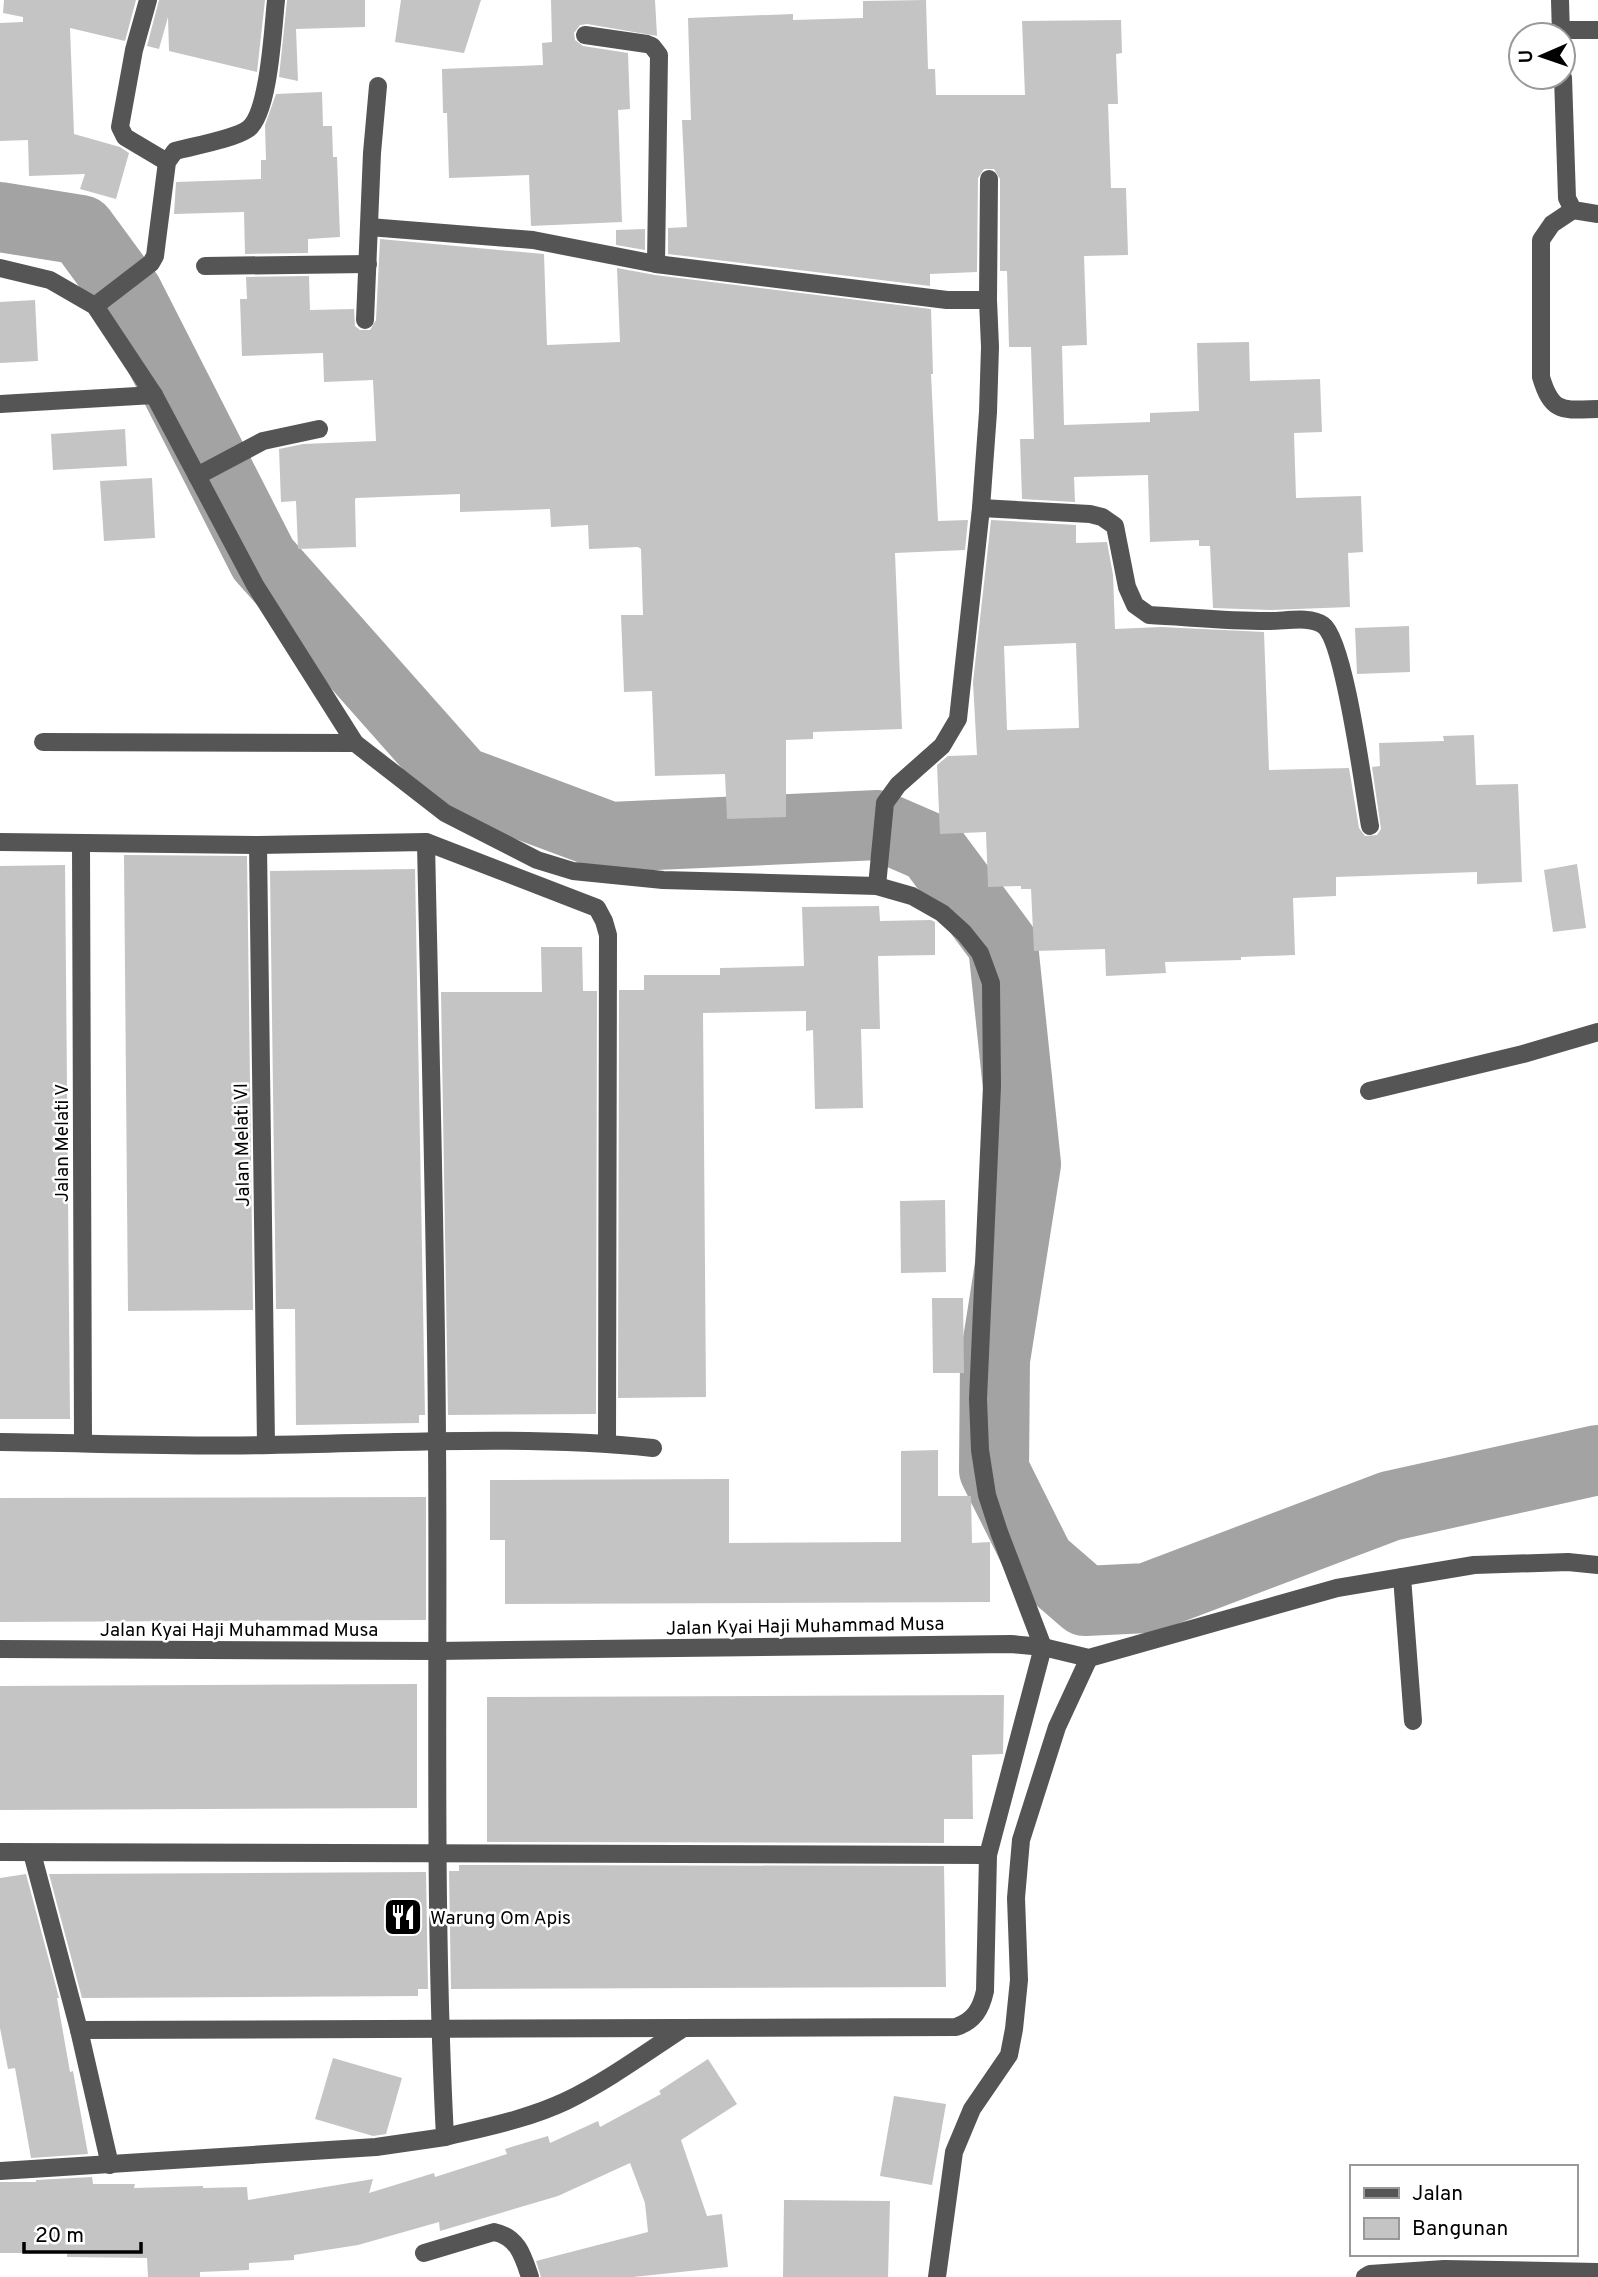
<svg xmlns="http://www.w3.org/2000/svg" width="1598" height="2277" viewBox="0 0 1598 2277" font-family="Overpass,sans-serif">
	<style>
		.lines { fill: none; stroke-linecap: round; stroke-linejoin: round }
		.river { stroke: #a3a3a3; stroke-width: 70 }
		.building { fill: #c4c4c4; fill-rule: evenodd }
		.minor { stroke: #555; stroke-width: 18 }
		.labels { text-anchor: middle; stroke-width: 5; stroke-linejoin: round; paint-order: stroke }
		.street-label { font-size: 19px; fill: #000; stroke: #fff }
		.poi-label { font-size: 19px; fill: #000; stroke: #fff; text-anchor: start }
	</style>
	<rect width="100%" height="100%" fill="#fff"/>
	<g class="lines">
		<polyline class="river" points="0,217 81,230 128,294 263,559 460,781 610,837 878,825 931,848 1003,945 1026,1164 995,1360 994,1470 1040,1562 1085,1601 1147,1598 1390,1506 1598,1460"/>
	</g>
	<g class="building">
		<polygon points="4,0 136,0 125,41 70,28 74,134 120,147 129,153 116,199 80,189 85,174 29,176 28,140 0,141 0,23 23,22 23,17 3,13"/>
		<polygon points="159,0 265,0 257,72 169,51 168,17 159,49 147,46"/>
		<polygon points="287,0 365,0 365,27 296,29 298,81 279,77"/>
		<polygon points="401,0 481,0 464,53 395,42"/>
		<polygon points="551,0 655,0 657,36 587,24 580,25 574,33 575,40 583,46 628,53 630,109 618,110 622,222 531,226 529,175 449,178 447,113 443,113 442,69 543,65 542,43 552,42"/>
		<polygon points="926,0 928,69 935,69 936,95 1025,95 1022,21 1121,20 1122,53 1116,54 1118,104 1108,104 1111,188 1126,188 1128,255 1084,256 1087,345 1062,346 1064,425 1150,422 1150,413 1199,411 1197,343 1249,342 1250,381 1320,379 1322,432 1294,433 1296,498 1361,496 1363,552 1348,553 1350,607 1271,610 1213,608 1210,546 1199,546 1199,540 1150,542 1148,475 1074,477 1075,502 1022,499 1020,439 1034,439 1031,347 1009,347 1007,271 1000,271 1000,179 994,169 984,169 978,178 977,272 930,274 930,286 668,254 668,228 687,227 682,120 691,120 688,18 793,14 793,20 863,18 863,1"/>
		<polygon points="322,92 323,126 332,126 333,157 337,157 340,237 308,239 308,253 245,254 244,212 174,214 176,182 261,179 261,160 266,160 265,125 276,94"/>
		<polygon points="645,229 645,250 616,245 616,230"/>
		<polygon points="380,239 544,254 547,345 620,342 617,268 655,275 931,309 933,374 931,374 938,521 968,520 965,550 895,553 902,729 813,732 813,739 786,740 786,817 727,819 725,774 655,776 652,691 624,692 621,615 643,615 641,549 638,547 589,549 588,525 551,527 550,509 460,512 460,494 356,498 355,499 356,547 298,549 296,501 281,502 279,449 303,444 376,441 373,380 324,382 323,353 242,356 240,299 247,299 246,277 309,276 310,310 354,309 355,326 360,330 370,330 376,320"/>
		<polygon points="35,300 38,361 0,363 0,302"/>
		<polygon points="125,429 127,466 53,470 51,434"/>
		<polygon points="152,478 155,538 104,541 100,481"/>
		<path d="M991,520L1076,525V543L1107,542L1113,575L1115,629L1161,627L1264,632L1269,770L1349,768L1359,828L1365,836L1377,835L1381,829L1372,767L1380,766L1379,743L1444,741L1443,736L1474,735L1476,785L1518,784L1522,882L1477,884V872L1336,877V896L1293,898L1295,955L1241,957V960L1165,962L1166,973L1106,976L1105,949L1034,951L1031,889H1021V886L988,887L986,832L940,834L937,765L948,756L977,755L973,682ZM1076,643L1079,728L1007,730L1004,646Z"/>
		<polygon points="1409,626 1410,672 1357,674 1355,628"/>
		<polygon points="124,855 247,856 253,1310 128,1311"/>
		<polygon points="1577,864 1586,928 1553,932 1544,870"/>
		<polygon points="65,865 70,1419 0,1419 0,866"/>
		<polygon points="415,869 425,1415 419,1415 419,1423 296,1425 295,1309 276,1309 270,871"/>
		<polygon points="879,906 880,921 931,920 935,922 935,955 878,956 880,1029 861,1029 863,1108 815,1109 813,1030 806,1031 806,1011 703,1013 706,1397 618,1398 619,990 644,990 644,975 720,975 720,968 804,966 802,907"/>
		<polygon points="541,947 582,947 583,991 597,991 596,1414 448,1415 441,992 542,992"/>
		<polygon points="945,1200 946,1272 901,1273 900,1201"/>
		<polygon points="932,1298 963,1298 964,1373 933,1373"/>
		<polygon points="938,1450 938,1496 971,1496 972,1543 990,1542 990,1602 505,1604 505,1540 490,1540 490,1480 729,1479 729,1543 901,1542 901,1451"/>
		<polygon points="426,1497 426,1620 0,1622 0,1498"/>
		<polygon points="417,1684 417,1808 0,1810 0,1686"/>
		<polygon points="1004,1695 1003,1754 972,1755 973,1819 944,1819 944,1843 487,1842 487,1697"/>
		<polygon points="459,1865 944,1866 946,1987 451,1989 449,1871 459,1871"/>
		<polygon points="426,1872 428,1989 418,1989 418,1996 82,1998 49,1874"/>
		<polygon points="26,1874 59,1998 57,1998 70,2072 73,2071 88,2154 31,2158 15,2068 8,2069 0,2028 0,1878"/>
		<polygon points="333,2058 402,2078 386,2134 373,2136 315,2119"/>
		<polygon points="708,2059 737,2104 681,2140 707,2216 722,2214 728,2267 633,2277 541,2277 536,2261 648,2232 645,2203 630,2163 558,2196 440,2231 439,2222 358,2245 294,2255 294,2260 249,2263 249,2270 200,2272 200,2277 148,2277 147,2258 67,2257 67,2253 0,2253 0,2182 36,2182 36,2180 92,2177 93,2184 135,2184 134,2188 203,2186 203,2188 247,2187 248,2200 373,2179 369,2193 434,2173 435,2177 507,2154 505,2149 548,2136 550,2143 598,2121 600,2127 661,2094 659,2091"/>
		<polygon points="894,2096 946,2104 932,2185 880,2176"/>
		<polygon points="784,2200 890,2201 888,2277 783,2277"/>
	</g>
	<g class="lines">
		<g class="minor">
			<polyline points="148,0 134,50 120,127 125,137 167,162"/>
			<polyline points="1560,0 1561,35"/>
			<polyline points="1561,30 1598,30"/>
			<polyline points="585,35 647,44 652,46 659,55 656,264"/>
			<polyline points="1563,77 1567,198 1573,210 1598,214"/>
			<path d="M1573,210L1552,224L1541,240V377C1552,414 1563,410 1598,409"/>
			<polyline points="369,227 533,240 656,264 947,300 988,300"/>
			<polyline points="205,266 368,264"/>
			<path d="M0,268L50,280L95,306L154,395L255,585L355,743L445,813L537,860L573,871L663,880L877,886L912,896L942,913L964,933L980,953L991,983L992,1086L978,1399L980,1450L987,1495L999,1532L1043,1647L988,1855L985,1991C981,2009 974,2021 956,2027L79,2030"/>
			<path d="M95,306L151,263L155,256L167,162L175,151C193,146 234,139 248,129C269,114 273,28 276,0"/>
			<polyline points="365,320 372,153 378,86"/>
			<polyline points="0,404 154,395"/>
			<polyline points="197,476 263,441 319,429"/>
			<path d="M981,508L1090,514L1102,517L1115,526L1127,587L1135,605L1149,615C1188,617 1227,621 1266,621C1282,622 1309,615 1323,625C1345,640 1364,793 1370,826"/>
			<polyline points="43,742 355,743"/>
			<polyline points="0,842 258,845 426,842 597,908 604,921 608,935 607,1443"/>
			<polyline points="81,844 83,1443"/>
			<polyline points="258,845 266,1445"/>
			<polyline points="877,886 885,803 898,785 942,746 958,719 981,508 988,412 990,347 988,300 989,179"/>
			<polyline points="1369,1091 1523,1054 1598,1032"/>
			<path d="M0,1442C90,1443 181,1447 271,1445C396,1443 528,1435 653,1448"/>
			<polyline points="1402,1577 1413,1721"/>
			<polyline points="0,1649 436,1651 1011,1644 1043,1647 1089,1658 1337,1588 1474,1565 1568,1562 1598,1565"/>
			<polyline points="0,1852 988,1855"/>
			<polyline points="32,1853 79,2030 110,2165"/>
			<path d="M445,2137C486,2127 528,2119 566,2101C607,2081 644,2054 682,2029"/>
			<path d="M0,2171L376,2147L445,2137C433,1905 439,1673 437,1441C436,1241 430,1041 426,842"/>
			<path d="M424,2253L494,2232C518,2237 523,2256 530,2277"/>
			<polyline points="937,2277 954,2152 972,2109 1009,2055 1014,2029 1019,1980 1016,1898 1021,1840 1057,1727 1089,1658"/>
			<polyline points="1365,2277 1370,2274 1444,2269 1598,2272"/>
		</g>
	</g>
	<defs>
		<g id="restaurant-square" transform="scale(2.0125)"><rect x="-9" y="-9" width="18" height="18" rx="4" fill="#000" stroke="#fff"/><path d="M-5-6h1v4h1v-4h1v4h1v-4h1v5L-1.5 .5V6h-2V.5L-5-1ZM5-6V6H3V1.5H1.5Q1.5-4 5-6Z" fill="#fff"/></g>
	</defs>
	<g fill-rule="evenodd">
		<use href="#restaurant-square" x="403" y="1917"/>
	</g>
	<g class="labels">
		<g class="street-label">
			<text transform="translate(61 1143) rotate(-90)" y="7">Jalan Melati V</text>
			<text transform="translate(241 1145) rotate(-91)" y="7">Jalan Melati VI</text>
			<text transform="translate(805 1625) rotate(-1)" y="7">Jalan Kyai Haji Muhammad Musa</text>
			<text x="239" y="1636">Jalan Kyai Haji Muhammad Musa</text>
		</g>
		<g class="poi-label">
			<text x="430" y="1924">Warung Om Apis</text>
		</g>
	</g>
	<rect x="1350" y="2165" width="228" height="91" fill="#ffffff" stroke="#999999" stroke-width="2"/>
	<rect x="1364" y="2188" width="35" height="10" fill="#555555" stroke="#999999" stroke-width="2"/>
	<text x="1412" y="2200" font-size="21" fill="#000000">Jalan</text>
	<rect x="1364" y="2218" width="35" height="21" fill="#c4c4c4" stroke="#999999" stroke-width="2"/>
	<text x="1412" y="2235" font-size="21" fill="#000000">Bangunan</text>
	<g transform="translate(1542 56) rotate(268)"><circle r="33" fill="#ffffff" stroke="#999999" stroke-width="2"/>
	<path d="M0-5L12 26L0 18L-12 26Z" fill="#000000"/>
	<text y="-10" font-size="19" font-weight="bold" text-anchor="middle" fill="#000000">U</text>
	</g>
	<path d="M24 2242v10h117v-10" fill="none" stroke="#000000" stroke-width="3.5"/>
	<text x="35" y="2242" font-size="21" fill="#000000" stroke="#ffffff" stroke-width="5" paint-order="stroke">20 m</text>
</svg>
